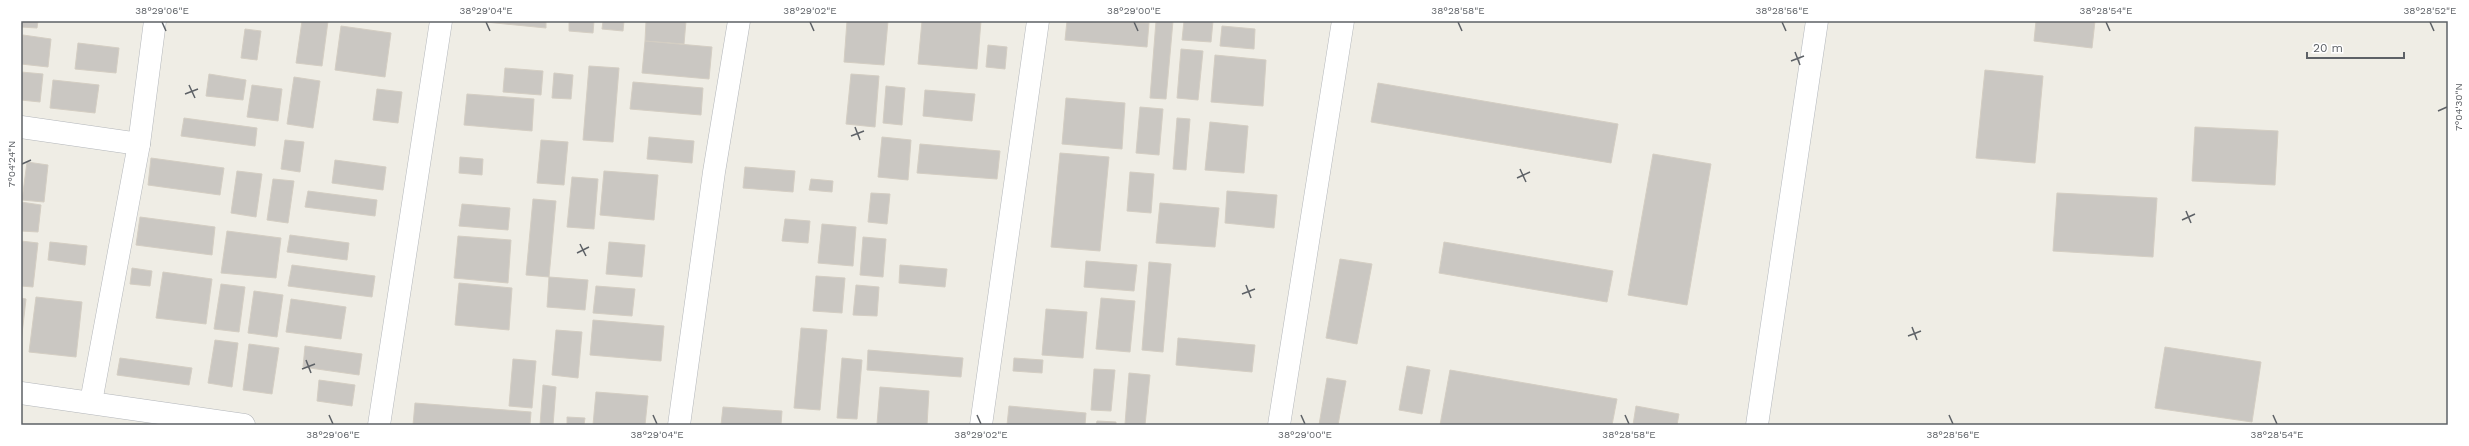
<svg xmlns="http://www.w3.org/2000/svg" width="2469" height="446" viewBox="0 0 2469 446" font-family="'Work Sans',sans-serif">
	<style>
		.building { fill: #cac7c2; stroke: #d4cec3 }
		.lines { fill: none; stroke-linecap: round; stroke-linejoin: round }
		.street-casing { stroke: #b3b6ba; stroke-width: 23 }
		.secondary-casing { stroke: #b4b8bd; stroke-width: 23 }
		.street { stroke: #fff; stroke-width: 22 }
		.secondary { stroke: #fff; stroke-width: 22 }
		.ticks { fill: none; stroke: #5d6166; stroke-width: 1.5 }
		.neatline { fill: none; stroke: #5d6166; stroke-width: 1.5 }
		.ticks-label { font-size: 10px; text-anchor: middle; fill: #5d6166 }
	</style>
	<rect width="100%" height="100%" fill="#efede5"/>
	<g class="building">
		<polygon points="21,21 38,21 37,28 21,27"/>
		<polygon points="302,21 328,21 322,66 296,63"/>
		<polygon points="475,21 546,21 546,28"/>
		<polygon points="569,21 594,21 593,33 569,31"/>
		<polygon points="603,21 624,21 623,31 602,29"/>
		<polygon points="646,21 686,21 684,44 645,41"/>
		<polygon points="847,21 888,21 884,65 844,62"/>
		<polygon points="922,21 981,21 977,69 918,64"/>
		<polygon points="1067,21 1149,23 1147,47 1065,40"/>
		<polygon points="1156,21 1173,21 1166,99 1150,98"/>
		<polygon points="1184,21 1213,21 1211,42 1182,40"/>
		<polygon points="2036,21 2095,21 2092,48 2034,41"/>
		<polygon points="341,26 391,33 385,77 335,70"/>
		<polygon points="1222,26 1255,29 1254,49 1220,46"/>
		<polygon points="245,29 261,31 257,60 241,58"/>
		<polygon points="23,35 51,39 48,67 21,64"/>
		<polygon points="645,41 712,47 709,79 642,73"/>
		<polygon points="78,43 119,48 116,73 75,69"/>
		<polygon points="988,45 1007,47 1005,69 986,67"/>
		<polygon points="1181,49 1203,51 1198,100 1177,98"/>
		<polygon points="1215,55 1266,60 1263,106 1211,102"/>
		<polygon points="589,66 619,68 613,142 583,140"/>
		<polygon points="505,68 543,71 541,95 503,92"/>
		<polygon points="1985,70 2043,76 2035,163 1976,158"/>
		<polygon points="21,72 43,74 40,102 21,100"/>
		<polygon points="554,73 573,75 571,99 552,98"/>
		<polygon points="209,74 246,80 243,100 206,96"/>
		<polygon points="851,74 879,76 875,127 846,124"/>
		<polygon points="294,77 320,81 313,128 287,124"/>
		<polygon points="53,80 99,85 95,113 50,108"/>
		<polygon points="633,82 703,88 701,115 630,109"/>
		<polygon points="1378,83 1618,124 1611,163 1371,122"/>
		<polygon points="252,85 282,89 278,121 247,117"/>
		<polygon points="886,86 905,88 902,125 883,123"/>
		<polygon points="377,89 402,92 398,123 373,120"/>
		<polygon points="925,90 975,94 972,121 923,116"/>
		<polygon points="467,94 534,99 532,131 464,125"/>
		<polygon points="1066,98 1125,103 1122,149 1062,144"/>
		<polygon points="1140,107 1163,109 1159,155 1136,153"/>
		<polygon points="184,118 257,128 255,146 181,136"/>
		<polygon points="1177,118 1190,119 1186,170 1173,169"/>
		<polygon points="1210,122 1248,126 1244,173 1205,170"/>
		<polygon points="2195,127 2278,131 2275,185 2192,181"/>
		<polygon points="649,137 694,141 692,163 647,159"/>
		<polygon points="882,137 911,140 908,180 878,177"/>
		<polygon points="285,140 304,142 300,172 281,169"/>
		<polygon points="541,140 568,142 564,185 537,183"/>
		<polygon points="920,144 1000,151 997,179 917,173"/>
		<polygon points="1060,153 1109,157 1100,251 1051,247"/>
		<polygon points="1653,154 1711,164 1687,305 1628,295"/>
		<polygon points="460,157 483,159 482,175 459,173"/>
		<polygon points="151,158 224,168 220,195 148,185"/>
		<polygon points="335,160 386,167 383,190 332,183"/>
		<polygon points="27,162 48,165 44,202 22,200"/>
		<polygon points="745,167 795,171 793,192 743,188"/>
		<polygon points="237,171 262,174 256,217 231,213"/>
		<polygon points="604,171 658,175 654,220 600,215"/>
		<polygon points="1130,172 1154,174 1151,213 1127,211"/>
		<polygon points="572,177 598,179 594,229 567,227"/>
		<polygon points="273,179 294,181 288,223 267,220"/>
		<polygon points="811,179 833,181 832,192 809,190"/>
		<polygon points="308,191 377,200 375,216 305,207"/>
		<polygon points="1227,191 1277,195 1274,228 1225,223"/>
		<polygon points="871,193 890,194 887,224 868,222"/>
		<polygon points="2057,193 2157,198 2153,257 2053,251"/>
		<polygon points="533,199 556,201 549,277 526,275"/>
		<polygon points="21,202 41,205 38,232 21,231"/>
		<polygon points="1160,203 1219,208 1215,247 1156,243"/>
		<polygon points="462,204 510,208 508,230 459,226"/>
		<polygon points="140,217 215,227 212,255 136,245"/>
		<polygon points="785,219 810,221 808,243 782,241"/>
		<polygon points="822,224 856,227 853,266 818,263"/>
		<polygon points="227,231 281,238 276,278 221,273"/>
		<polygon points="290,235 349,243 347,260 287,252"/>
		<polygon points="458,236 511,240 508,283 454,278"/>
		<polygon points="863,237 886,239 883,277 860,275"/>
		<polygon points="21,241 38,243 33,287 21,286"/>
		<polygon points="50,242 87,246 85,265 48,260"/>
		<polygon points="609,242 645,245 642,277 606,274"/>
		<polygon points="1444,242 1613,271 1607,302 1439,273"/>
		<polygon points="1340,259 1372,264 1357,344 1326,338"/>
		<polygon points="1086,261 1137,265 1134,291 1084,287"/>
		<polygon points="1149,262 1171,264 1163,352 1142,350"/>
		<polygon points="292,265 375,276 372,297 288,286"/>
		<polygon points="900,265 947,269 945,287 899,283"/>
		<polygon points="132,268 152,271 150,286 130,284"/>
		<polygon points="163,272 212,279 206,324 156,318"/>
		<polygon points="816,276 845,278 842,313 813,311"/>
		<polygon points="549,277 588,280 585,310 547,307"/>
		<polygon points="459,283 512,288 509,330 455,325"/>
		<polygon points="221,284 245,287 239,332 214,329"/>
		<polygon points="856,285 879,287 877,316 853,315"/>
		<polygon points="596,286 635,289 632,316 593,313"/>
		<polygon points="254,291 283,295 277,337 248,333"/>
		<polygon points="36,297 82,302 76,357 29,352"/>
		<polygon points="21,298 26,299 21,343"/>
		<polygon points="1101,298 1135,301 1130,352 1096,349"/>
		<polygon points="291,299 346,307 341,339 286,332"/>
		<polygon points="1046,309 1087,312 1083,358 1042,355"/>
		<polygon points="593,320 664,326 661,361 590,355"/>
		<polygon points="801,328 827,330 820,410 794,408"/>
		<polygon points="556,330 582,332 578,378 552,375"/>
		<polygon points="1178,338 1255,345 1252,372 1176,365"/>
		<polygon points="215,340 238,343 232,387 208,383"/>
		<polygon points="249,344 279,348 272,394 243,390"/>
		<polygon points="305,346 362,354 359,375 303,367"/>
		<polygon points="2165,347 2261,362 2252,422 2155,408"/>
		<polygon points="868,350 963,358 961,377 867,370"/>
		<polygon points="120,358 192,368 189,385 117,375"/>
		<polygon points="842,358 862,360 857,419 837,418"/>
		<polygon points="1014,358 1043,360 1042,373 1013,371"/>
		<polygon points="513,359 536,361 532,408 509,406"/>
		<polygon points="1407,366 1430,370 1422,414 1399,410"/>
		<polygon points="1094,369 1115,370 1111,411 1091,410"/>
		<polygon points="1450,370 1617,399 1612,425 1440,425"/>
		<polygon points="1129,373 1150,375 1145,425 1125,424"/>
		<polygon points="1327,378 1346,381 1338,425 1319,425"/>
		<polygon points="319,380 355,385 352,406 317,401"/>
		<polygon points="543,385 556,387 553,425 540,425"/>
		<polygon points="880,387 929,391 927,425 877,424"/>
		<polygon points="596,392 648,396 645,425 593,425"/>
		<polygon points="415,403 531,412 530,425 413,425"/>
		<polygon points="1009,406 1086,413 1085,425 1007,425"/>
		<polygon points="1636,406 1679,414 1677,425 1633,425"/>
		<polygon points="723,407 782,411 781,425 721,425"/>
		<polygon points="567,417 585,418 584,425 567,425"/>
		<polygon points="1097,421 1116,422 1116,425 1096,425"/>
	</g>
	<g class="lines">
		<g class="street-casing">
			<g id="street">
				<polyline points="21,127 139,144"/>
				<polyline points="21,393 244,425"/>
				<polyline points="91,402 139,144 155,21"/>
				<polyline points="379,425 441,21"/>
				<polyline points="679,425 714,172 739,21"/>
				<polyline points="981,425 1038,21"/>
				<polyline points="1279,425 1343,21"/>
			</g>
		</g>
		<g class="secondary-casing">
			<polyline id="secondary" points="1757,425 1817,21"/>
		</g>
		<use href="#street" class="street"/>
		<use href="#secondary" class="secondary"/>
	</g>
	<path class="ticks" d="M162,22L166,31M486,22L490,31M810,22L814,31M1134,22L1138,31M1458,22L1462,31M1782,22L1786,31M2106,22L2110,31M2430,22L2434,31M1795,52L1800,65M1791,61L1804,56M189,85L195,98M185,94L198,89M2438,111L2447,107M855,127L860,140M851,136L864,131M22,164L31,160M1520,169L1526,182M1517,178L1530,172M2186,211L2191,223M2182,220L2195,214M580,244L586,256M577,253L589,247M1246,285L1251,298M1242,294L1255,289M1912,327L1917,340M1908,336L1921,331M306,360L311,373M302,369L315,364M329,415L333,424M653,415L657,424M977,415L981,424M1301,415L1305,424M1625,415L1629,424M1949,415L1953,424M2273,415L2277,424"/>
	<rect width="2469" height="446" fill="none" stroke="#ffffff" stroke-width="44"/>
	<path d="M2307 52v6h97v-6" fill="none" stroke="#5d6166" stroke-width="2"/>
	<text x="2313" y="52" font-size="12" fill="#5d6166" stroke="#ffffff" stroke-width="3" paint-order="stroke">20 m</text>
	<rect x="22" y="22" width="2425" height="402" class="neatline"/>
	<g class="ticks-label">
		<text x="162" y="14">38°29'06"E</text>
		<text x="486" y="14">38°29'04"E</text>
		<text x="810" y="14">38°29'02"E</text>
		<text x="1134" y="14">38°29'00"E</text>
		<text x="1458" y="14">38°28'58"E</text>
		<text x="1782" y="14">38°28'56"E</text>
		<text x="2106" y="14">38°28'54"E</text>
		<text x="2430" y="14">38°28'52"E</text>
		<text transform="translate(2458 107) rotate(-90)" y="4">7°04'30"N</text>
		<text transform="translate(11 164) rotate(-90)" y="4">7°04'24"N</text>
		<text x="333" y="438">38°29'06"E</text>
		<text x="657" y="438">38°29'04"E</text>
		<text x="981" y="438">38°29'02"E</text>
		<text x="1305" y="438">38°29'00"E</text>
		<text x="1629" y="438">38°28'58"E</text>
		<text x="1953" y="438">38°28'56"E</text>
		<text x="2277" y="438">38°28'54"E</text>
	</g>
</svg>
